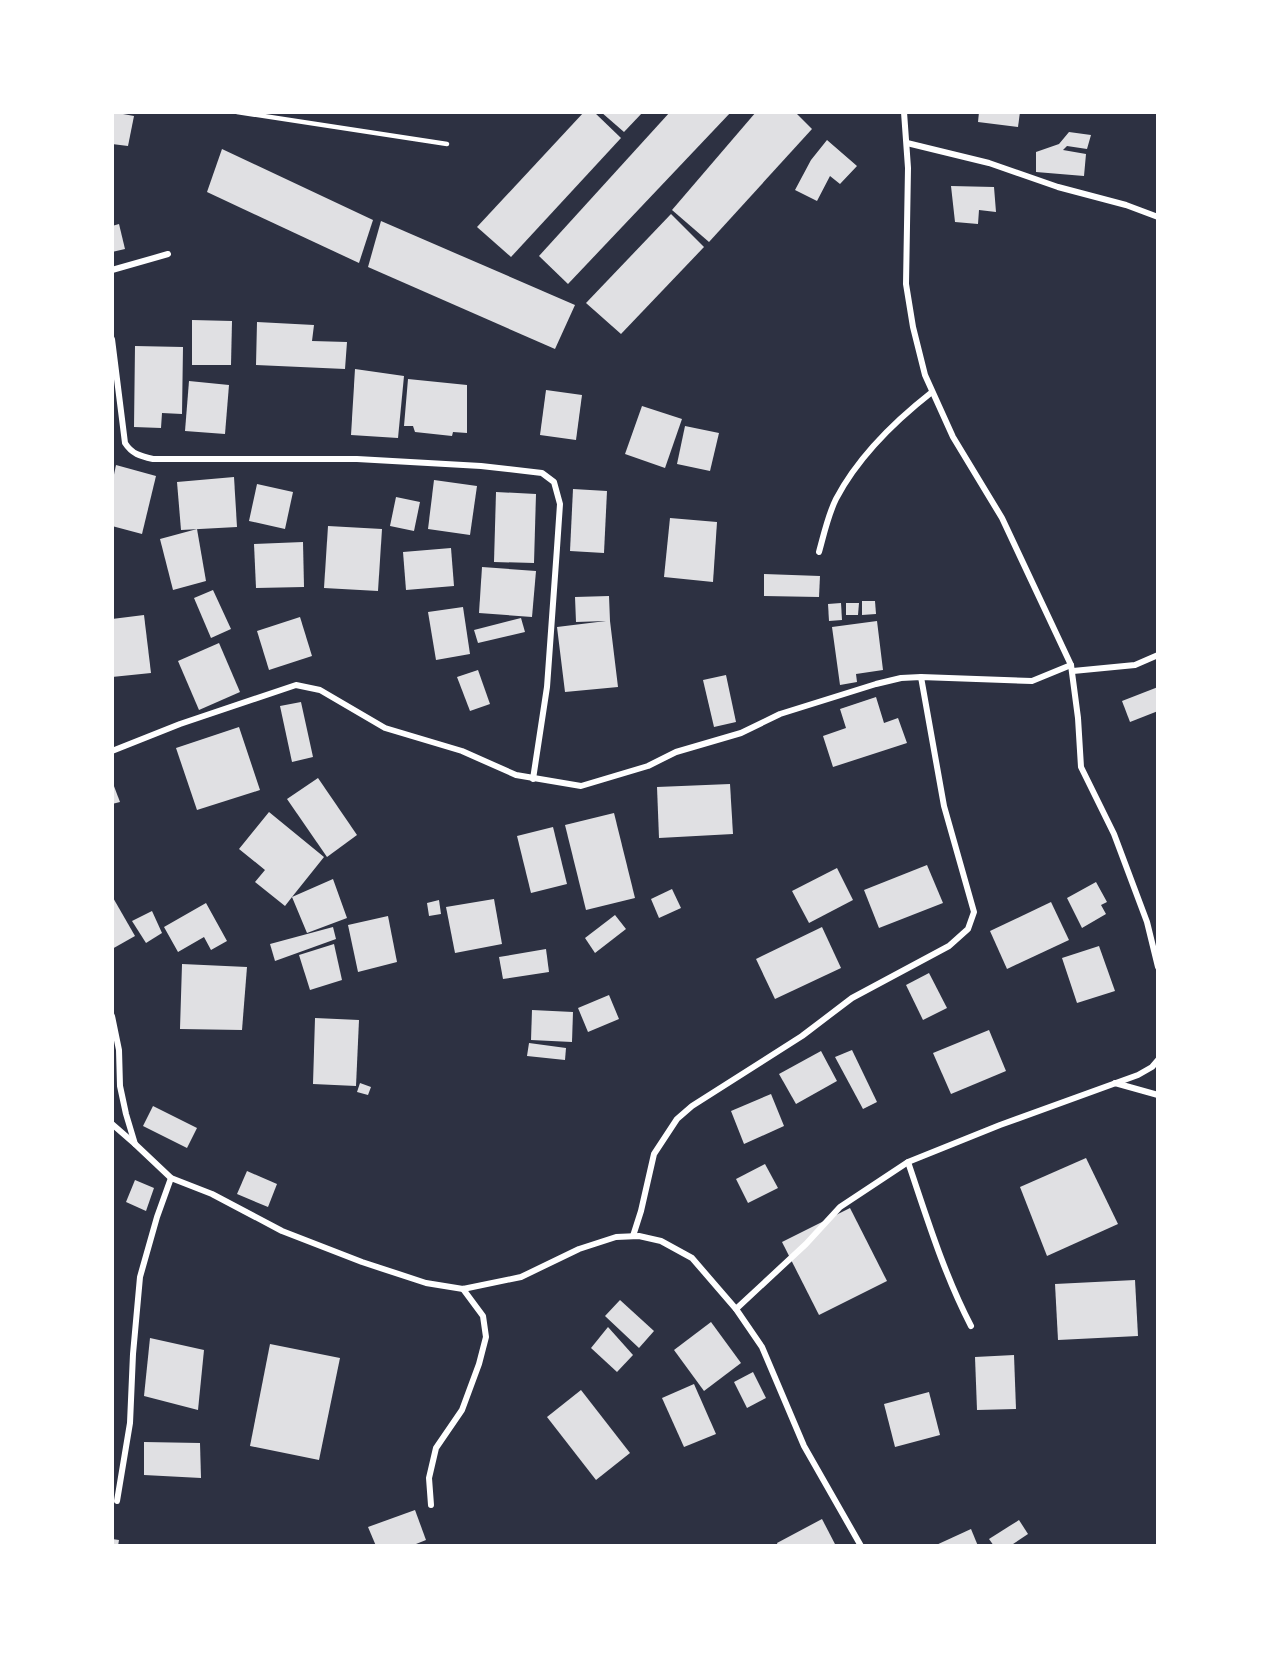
<svg xmlns="http://www.w3.org/2000/svg" width="1270" height="1658" viewBox="0 0 1270 1658" font-family="'Fira Sans',sans-serif">
	<style>
		.building { fill: #e0e0e3 }
		.lines { fill: none; stroke-linecap: round; stroke-linejoin: round }
		.service { stroke: #fff; stroke-width: 4.5 }
		.minor { stroke: #fff; stroke-width: 6 }
	</style>
	<rect width="100%" height="100%" fill="#2d3142"/>
	<g class="building">
		<polygon points="112,112 134,116 128,146 112,144"/>
		<polygon points="584,112 594,112 621,138 511,257 477,227"/>
		<polygon points="601,112 643,112 624,132"/>
		<polygon points="670,112 731,112 568,284 539,256"/>
		<polygon points="756,112 795,112 812,129 709,242 672,210"/>
		<polygon points="979,112 1020,112 1018,127 978,122"/>
		<polygon points="1069,132 1091,135 1087,149 1067,146 1063,150 1086,154 1084,176 1036,172 1036,152 1059,144"/>
		<polygon points="827,140 857,166 840,184 830,176 817,201 795,190 811,160"/>
		<polygon points="222,149 373,220 359,263 207,192"/>
		<polygon points="951,186 994,187 996,212 979,210 978,224 955,222"/>
		<polygon points="671,214 704,247 621,334 586,303"/>
		<polygon points="381,221 575,305 555,349 368,267"/>
		<polygon points="119,224 125,249 112,252 112,226"/>
		<polygon points="192,320 232,321 231,365 192,365"/>
		<polygon points="257,322 314,325 312,341 347,342 345,369 256,365"/>
		<polygon points="135,346 183,347 182,414 162,413 161,428 134,427"/>
		<polygon points="355,369 404,376 398,438 351,435"/>
		<polygon points="408,379 467,385 467,433 453,432 452,436 415,432 413,426 404,426"/>
		<polygon points="189,381 229,385 225,434 185,431"/>
		<polygon points="546,390 582,395 576,440 540,435"/>
		<polygon points="642,406 682,419 665,468 625,454"/>
		<polygon points="685,426 719,433 710,471 677,464"/>
		<polygon points="116,465 156,476 142,534 112,526 112,484"/>
		<polygon points="234,477 237,527 181,530 177,482"/>
		<polygon points="434,480 477,486 470,535 428,529"/>
		<polygon points="257,484 293,492 285,529 249,521"/>
		<polygon points="573,489 607,491 604,553 570,551"/>
		<polygon points="496,492 536,494 534,563 494,562"/>
		<polygon points="396,497 420,502 414,531 390,526"/>
		<polygon points="670,518 717,522 713,582 664,577"/>
		<polygon points="328,526 382,529 378,591 324,588"/>
		<polygon points="197,529 206,581 173,590 160,539"/>
		<polygon points="303,542 304,587 256,588 254,544"/>
		<polygon points="451,548 454,586 406,590 403,552"/>
		<polygon points="482,567 536,571 532,617 479,613"/>
		<polygon points="764,574 820,576 819,597 764,596"/>
		<polygon points="213,590 231,629 211,638 194,598"/>
		<polygon points="609,596 610,621 618,687 565,692 557,627 606,621 576,622 575,597"/>
		<polygon points="862,601 875,601 876,614 862,615"/>
		<polygon points="841,603 842,620 829,621 828,604"/>
		<polygon points="846,603 859,603 858,615 846,615"/>
		<polygon points="463,607 470,654 436,660 428,612"/>
		<polygon points="144,615 151,673 112,677 112,619"/>
		<polygon points="300,617 312,656 269,670 257,631"/>
		<polygon points="521,618 525,632 478,643 474,630"/>
		<polygon points="877,621 883,670 856,674 857,682 840,685 832,627"/>
		<polygon points="219,643 240,692 199,710 178,661"/>
		<polygon points="478,670 490,704 470,711 457,677"/>
		<polygon points="726,675 736,722 714,727 703,680"/>
		<polygon points="1158,687 1158,711 1130,722 1122,701"/>
		<polygon points="876,697 884,723 898,718 907,743 833,767 823,736 846,728 840,709"/>
		<polygon points="301,702 313,757 292,762 280,706"/>
		<polygon points="239,727 260,790 197,810 176,748"/>
		<polygon points="318,778 357,835 327,857 287,799"/>
		<polygon points="112,781 120,802 112,804"/>
		<polygon points="730,784 733,834 659,838 657,787"/>
		<polygon points="269,812 324,857 292,897 333,879 347,918 307,933 292,897 285,906 255,882 265,870 239,849"/>
		<polygon points="614,813 635,898 586,910 565,825"/>
		<polygon points="553,827 567,884 531,893 517,836"/>
		<polygon points="927,865 943,903 879,928 864,890"/>
		<polygon points="837,868 853,900 809,923 792,891"/>
		<polygon points="1096,882 1107,902 1101,905 1106,914 1082,928 1067,898"/>
		<polygon points="672,889 681,908 659,918 651,899"/>
		<polygon points="112,896 135,936 112,949"/>
		<polygon points="494,899 502,944 455,953 446,907"/>
		<polygon points="439,900 441,914 429,916 427,903"/>
		<polygon points="1051,902 1069,940 1007,969 990,931"/>
		<polygon points="206,903 227,941 211,950 204,937 178,952 164,927"/>
		<polygon points="152,911 162,933 146,943 132,921"/>
		<polygon points="615,915 626,929 595,953 585,938"/>
		<polygon points="388,916 397,962 358,972 348,925"/>
		<polygon points="333,927 336,939 275,961 270,944"/>
		<polygon points="822,927 841,968 775,999 756,959"/>
		<polygon points="334,944 342,980 310,990 299,955"/>
		<polygon points="1099,946 1115,991 1077,1003 1062,958"/>
		<polygon points="546,949 549,972 503,979 499,957"/>
		<polygon points="182,964 247,967 242,1030 180,1029"/>
		<polygon points="929,973 947,1008 923,1020 906,985"/>
		<polygon points="609,995 619,1019 588,1032 578,1008"/>
		<polygon points="532,1010 573,1012 572,1042 531,1040"/>
		<polygon points="315,1018 359,1020 356,1086 313,1084"/>
		<polygon points="989,1030 1006,1071 951,1094 933,1053"/>
		<polygon points="529,1043 566,1048 565,1060 527,1056"/>
		<polygon points="852,1050 877,1102 863,1109 835,1057"/>
		<polygon points="821,1051 837,1081 796,1104 779,1074"/>
		<polygon points="360,1083 371,1087 368,1095 357,1092"/>
		<polygon points="771,1094 784,1126 744,1144 731,1111"/>
		<polygon points="153,1106 197,1128 187,1148 143,1126"/>
		<polygon points="1086,1158 1118,1224 1047,1256 1020,1187"/>
		<polygon points="765,1164 778,1188 748,1203 736,1179"/>
		<polygon points="247,1171 277,1184 268,1207 237,1194"/>
		<polygon points="135,1180 154,1188 146,1211 126,1202"/>
		<polygon points="850,1208 887,1281 819,1315 782,1242"/>
		<polygon points="1135,1280 1138,1336 1058,1340 1055,1284"/>
		<polygon points="620,1300 654,1331 639,1348 605,1316"/>
		<polygon points="711,1322 741,1363 704,1391 674,1350"/>
		<polygon points="608,1327 633,1355 617,1372 591,1348"/>
		<polygon points="150,1338 204,1350 198,1410 144,1396"/>
		<polygon points="270,1344 340,1358 319,1460 250,1446"/>
		<polygon points="1014,1355 1016,1409 977,1410 975,1357"/>
		<polygon points="753,1372 766,1398 747,1408 734,1382"/>
		<polygon points="694,1384 716,1434 684,1447 662,1398"/>
		<polygon points="581,1390 630,1453 596,1480 547,1417"/>
		<polygon points="929,1392 940,1435 895,1447 884,1404"/>
		<polygon points="144,1442 200,1443 201,1478 144,1475"/>
		<polygon points="415,1510 426,1540 411,1546 376,1546 368,1527"/>
		<polygon points="822,1519 836,1546 778,1546 777,1543"/>
		<polygon points="1019,1520 1028,1534 1010,1546 994,1546 989,1539"/>
		<polygon points="971,1529 978,1546 934,1546"/>
		<polygon points="112,1539 119,1540 118,1546 112,1546"/>
	</g>
	<g class="lines">
		<polyline class="service" points="237,112 447,144"/>
		<g class="minor">
			<polyline points="904,112 908,168 906,284 913,327 925,375 953,437 1002,518 1071,665 1078,718 1081,767 1114,834 1147,922 1158,967"/>
			<polyline points="907,143 989,163 1058,187 1126,205 1158,217"/>
			<polyline points="112,270 168,254"/>
			<path d="M112,339L125,443C132,454 140,456 153,459H357L481,466L542,473L554,482L560,504L557,548L547,687L533,779"/>
			<path d="M819,552C824,534 828,515 836,499C858,457 895,421 932,392"/>
			<polyline points="1073,671 1135,665 1158,655"/>
			<polyline points="112,751 180,724 296,685 320,690 385,728 462,751 516,775 581,786 648,766 676,752 741,733 780,714 876,684 901,678 921,677 1032,681 1071,665"/>
			<polyline points="112,1016 119,1050 120,1086 126,1114 135,1144 171,1178 212,1194 282,1231 362,1262 426,1283 463,1289 521,1277 579,1249 616,1237 639,1236 661,1241 692,1258 736,1309 762,1347 804,1446 861,1546"/>
			<polyline points="1115,1083 1158,1095"/>
			<polyline points="112,1124 135,1144"/>
			<path d="M908,1162C927,1218 944,1274 971,1326"/>
			<polyline points="633,1236 641,1211 654,1154 677,1119 692,1106 802,1036 852,998 949,946 968,929 974,912 944,806 921,677"/>
			<polyline points="736,1309 806,1244 840,1207 908,1162 1000,1125 1138,1075 1152,1067 1158,1060"/>
			<polyline points="117,1501 130,1423 133,1354 140,1277 157,1217 171,1178"/>
			<polyline points="431,1505 429,1478 436,1448 462,1410 479,1364 486,1337 483,1316 463,1289"/>
		</g>
	</g>
	<rect width="1270" height="1658" fill="none" stroke="#ffffff" stroke-width="228"/>
</svg>
